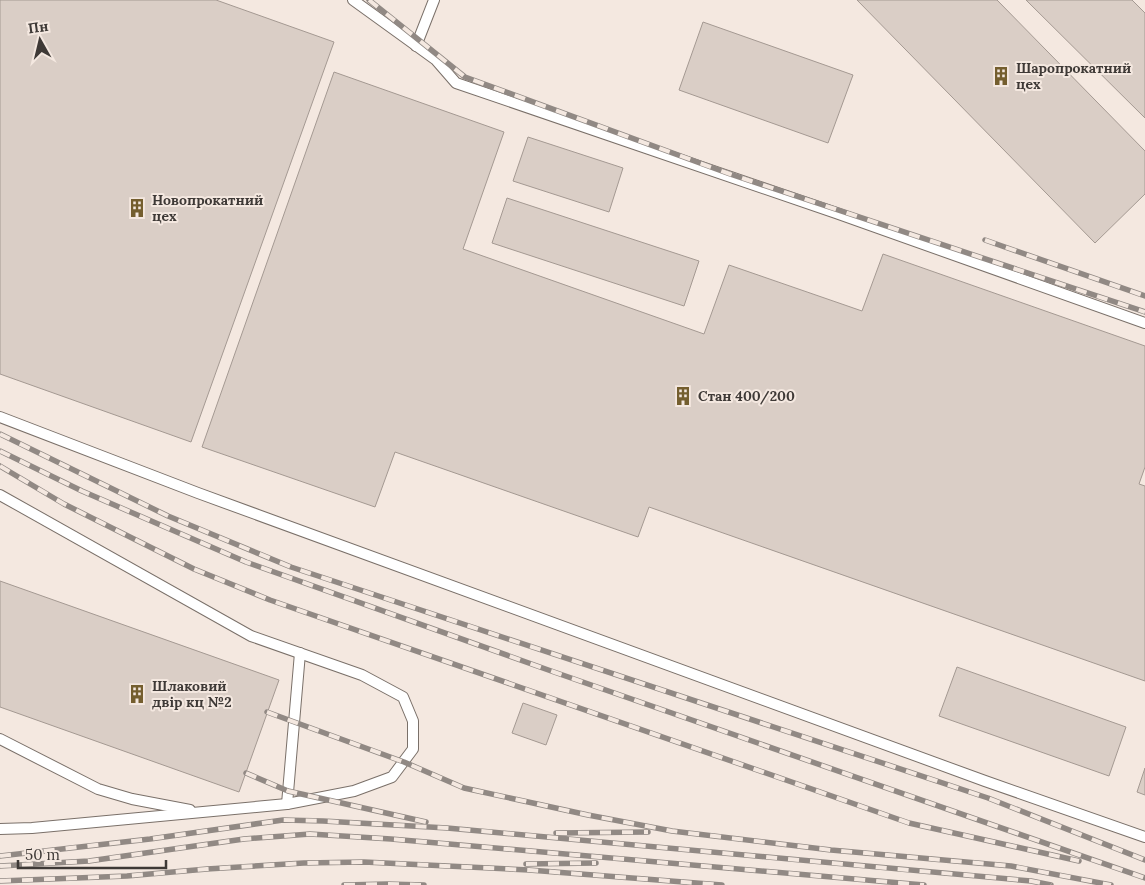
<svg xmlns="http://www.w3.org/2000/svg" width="1145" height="885" viewBox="0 0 1145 885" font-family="Lora,serif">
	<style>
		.building { fill: #dacec6; stroke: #a49992 }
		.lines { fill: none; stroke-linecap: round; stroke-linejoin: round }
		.service-casing { stroke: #7a7069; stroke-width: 12 }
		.service { stroke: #fff; stroke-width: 10 }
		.rail-casing { stroke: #918984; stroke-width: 5.5 }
		.rail { stroke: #f4e8e0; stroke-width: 4; stroke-dasharray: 11; stroke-linecap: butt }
		.labels { text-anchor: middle; stroke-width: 4; stroke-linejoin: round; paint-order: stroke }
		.poi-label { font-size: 14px; font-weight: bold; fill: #3e3936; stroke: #f4e8e0; text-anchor: start }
	</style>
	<rect width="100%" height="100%" fill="#f4e8e0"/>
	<g class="building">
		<polygon points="0,0 216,0 334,42 191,442 0,374"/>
		<polygon points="857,0 997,0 1145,151 1145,194 1095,243"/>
		<polygon points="1026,0 1132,0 1145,13 1145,118"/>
		<polygon points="703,22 853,75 828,143 679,90"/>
		<polygon points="334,72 504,132 463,249 704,334 729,265 862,311 883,254 1145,346 1145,467 1139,484 1145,486 1145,681 649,507 638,537 395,452 375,507 202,447"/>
		<polygon points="528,137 623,168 609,212 513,181"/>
		<polygon points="507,198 699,261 684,306 492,243"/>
		<polygon points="0,581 279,680 239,792 0,707"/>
		<polygon points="957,667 1126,727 1109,776 939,716"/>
		<polygon points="523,703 557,715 546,745 512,733"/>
		<polygon points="1145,768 1145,795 1137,792"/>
	</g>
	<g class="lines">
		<g class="service-casing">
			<g id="service">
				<polyline points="353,0 436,60 456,83 836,213 1145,323"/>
				<polyline points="416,46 434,0"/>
				<polyline points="0,417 198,493 985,781 1145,837"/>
				<polyline points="0,495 251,636 362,675 403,697 413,721 413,749 392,777 354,791 287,804 32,828 0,829"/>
				<polyline points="0,739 98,789 132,799 190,810"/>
				<polyline points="287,804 300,653"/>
			</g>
		</g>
		<use href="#service" class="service"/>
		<g class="rail-casing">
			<g id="rail">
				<polyline points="369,0 465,77 730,174 1145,312"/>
				<polyline points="985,240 1145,296"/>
				<polyline points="0,434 168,516 291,567 988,798 1145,860"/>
				<polyline points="0,451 82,491 246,562 554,672 1145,878"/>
				<polyline points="0,466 64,504 194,569 270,600 909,823 1079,861"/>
				<polyline points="267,712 404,762 464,788 588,815 672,831 831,850 1011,866 1111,885"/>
				<polyline points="246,773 288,791 426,822"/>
				<polyline points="556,833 648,832"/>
				<polyline points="0,856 150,839 283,820 323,821 447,828 1031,881 1051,885"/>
				<polyline points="526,864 596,863"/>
				<polyline points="0,866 89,861 244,839 310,834 391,839 924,885"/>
				<polyline points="0,881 127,876 207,869 304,863 364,862 529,870 722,885"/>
				<polyline points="344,885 387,884 424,885"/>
			</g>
		</g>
		<use href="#rail" class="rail"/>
	</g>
	<defs>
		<g id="building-bare" transform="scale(1.5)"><path d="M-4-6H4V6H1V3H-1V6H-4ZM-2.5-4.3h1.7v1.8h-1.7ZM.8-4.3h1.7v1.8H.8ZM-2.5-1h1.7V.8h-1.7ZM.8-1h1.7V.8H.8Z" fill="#745e2e" stroke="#f4e8e0" stroke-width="2.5" paint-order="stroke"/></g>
	</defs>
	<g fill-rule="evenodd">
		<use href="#building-bare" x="1001" y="76"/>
		<use href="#building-bare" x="137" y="208"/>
		<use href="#building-bare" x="683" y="396"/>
		<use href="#building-bare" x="137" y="694"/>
	</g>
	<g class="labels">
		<g class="poi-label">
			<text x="1016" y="73">Шаропрокатний<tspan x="1016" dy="16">цех</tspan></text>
			<text x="152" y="205">Новопрокатний<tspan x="152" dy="16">цех</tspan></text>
			<text x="698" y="401">Стан 400/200</text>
			<text x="152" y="691">Шлаковий<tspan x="152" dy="16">двір кц №2</tspan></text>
		</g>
	</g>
	<g transform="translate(40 40) rotate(352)" stroke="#f4e8e0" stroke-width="4" paint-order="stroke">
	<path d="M0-4L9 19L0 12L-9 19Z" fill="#3e3936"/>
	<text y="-8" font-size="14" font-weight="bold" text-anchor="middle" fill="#3e3936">Пн</text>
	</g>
	<path d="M18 860v8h148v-8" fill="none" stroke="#3e3936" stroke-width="2.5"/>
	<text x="25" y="860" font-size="15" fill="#3e3936" stroke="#f4e8e0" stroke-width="4" paint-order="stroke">50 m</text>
</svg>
